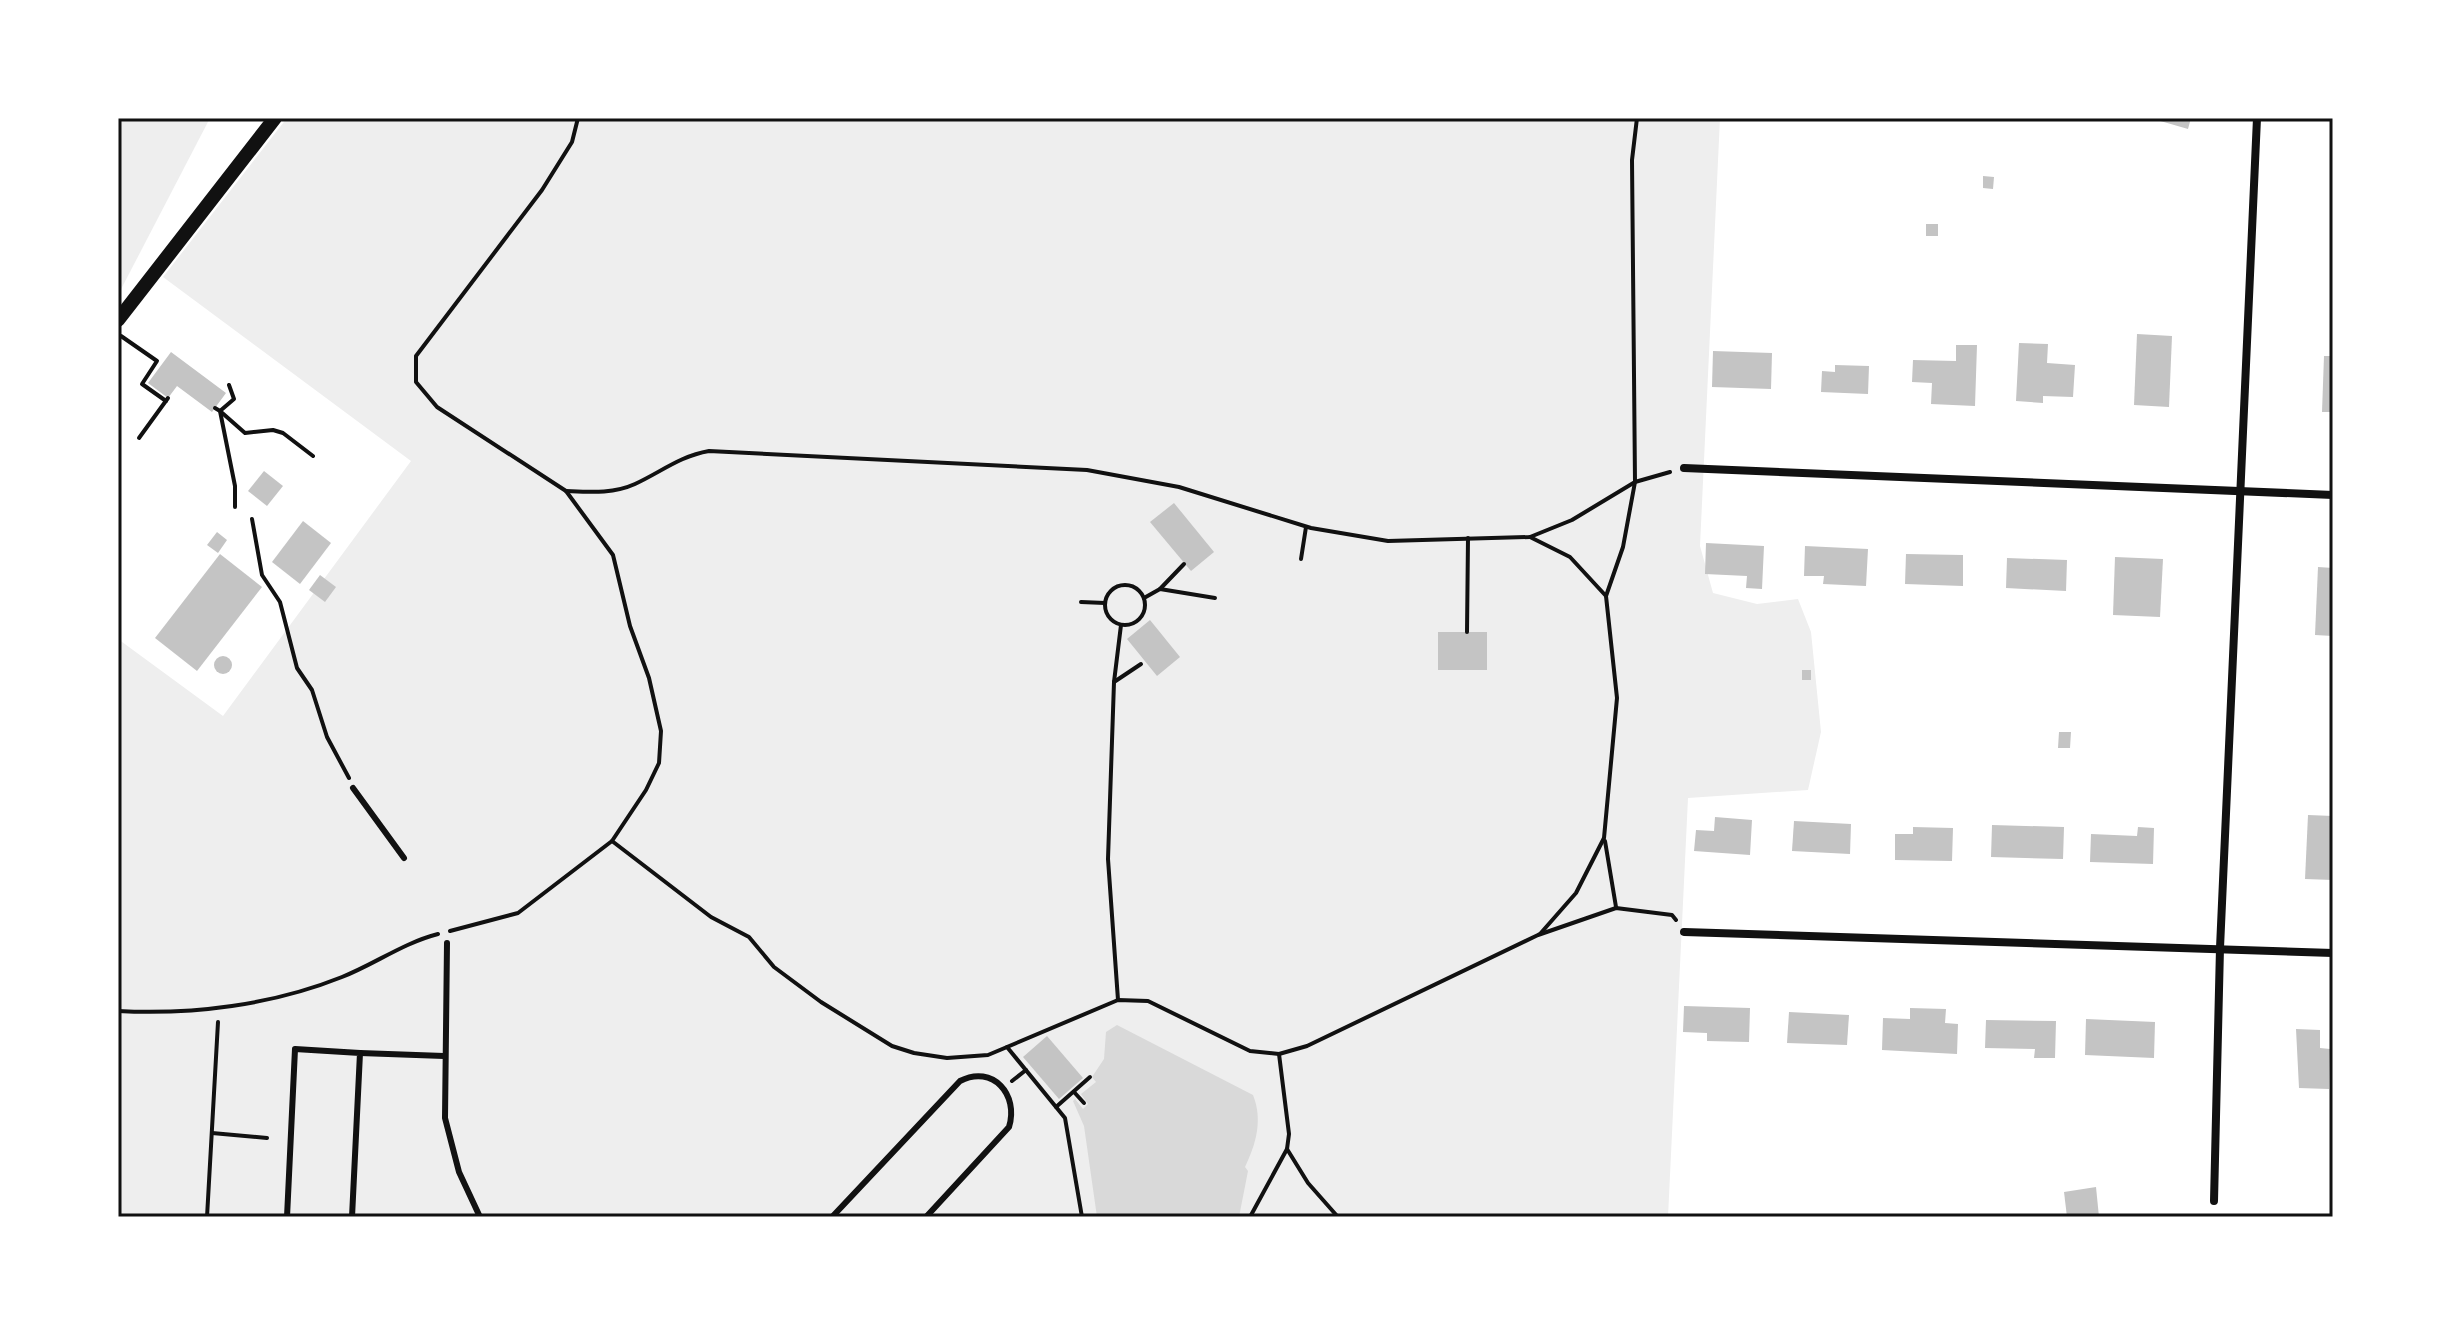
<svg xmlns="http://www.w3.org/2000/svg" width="2451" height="1335" viewBox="0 0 2451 1335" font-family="'PT Sans Narrow',sans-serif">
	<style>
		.green { fill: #eee }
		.water { fill: #d9d9d9 }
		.building { fill: #c4c4c4 }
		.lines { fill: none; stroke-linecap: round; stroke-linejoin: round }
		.path { stroke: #111; stroke-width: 4 }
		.service { stroke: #111; stroke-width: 6 }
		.minor { stroke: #111; stroke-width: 8 }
		.tertiary { stroke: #111; stroke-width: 14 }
		.neatline { fill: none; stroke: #111; stroke-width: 3 }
	</style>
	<rect width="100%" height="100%" fill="#fff"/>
	<g class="green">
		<polygon points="118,118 210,118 118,295"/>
		<polygon points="287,118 1720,118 1700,546 1713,593 1757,604 1798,599 1811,632 1821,732 1808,790 1688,798 1668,1217 118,1217 118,639 223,716 411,461 163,277"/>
	</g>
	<path class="water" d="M1117,1025L1253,1095C1263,1120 1256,1144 1245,1167L1248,1171L1239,1217H1097L1084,1126L1073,1101L1075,1099L1083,1109L1088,1104L1081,1094L1096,1082L1092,1077L1104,1059L1106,1032Z"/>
	<g class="building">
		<polygon points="2150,118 2191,118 2188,129"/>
		<polygon points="1983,176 1994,177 1993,189 1983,188"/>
		<rect x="1926" y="224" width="12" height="12"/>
		<polygon points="2137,334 2172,336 2169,407 2134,405"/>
		<polygon points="2019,343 2048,344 2047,363 2075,365 2073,397 2043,396 2043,403 2016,401"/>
		<polygon points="1956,345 1977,345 1975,406 1931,404 1932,383 1912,382 1913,360 1956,361"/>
		<polygon points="1713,351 1772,353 1771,389 1712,387"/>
		<polygon points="171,352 226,393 212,412 177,386 168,398 148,383"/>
		<polygon points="2324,356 2333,356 2333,412 2322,412"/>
		<polygon points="1835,365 1869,366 1868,394 1821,392 1822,371 1835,372"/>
		<polygon points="264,471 283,486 267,506 248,491"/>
		<polygon points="1174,503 1214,552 1191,571 1150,522"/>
		<polygon points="303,521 331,543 300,584 272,562"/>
		<polygon points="217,532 227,540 218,553 207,545"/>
		<polygon points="1706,543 1764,546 1762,589 1746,588 1747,576 1705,574"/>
		<polygon points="1805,546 1868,549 1866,586 1823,584 1824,576 1804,576"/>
		<polygon points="220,554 262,587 197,671 155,638"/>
		<polygon points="1906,554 1963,555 1963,586 1905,584"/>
		<polygon points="2115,557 2163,559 2160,617 2113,615"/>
		<polygon points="2007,558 2067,560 2066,591 2006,588"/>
		<polygon points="2318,567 2333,568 2333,636 2315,635"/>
		<polygon points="320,575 336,587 325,602 309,590"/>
		<polygon points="1150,620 1180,657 1157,676 1127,639"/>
		<rect x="1438" y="632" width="49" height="38"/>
		<circle cx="223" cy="665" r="9"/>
		<rect x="1802" y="670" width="9" height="10"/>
		<polygon points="2059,732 2071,732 2070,748 2058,748"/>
		<polygon points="2308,815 2333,816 2333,880 2305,879"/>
		<polygon points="1715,817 1752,820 1750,855 1694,851 1696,830 1714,831"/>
		<polygon points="1794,821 1851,824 1850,854 1792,851"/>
		<polygon points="1992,825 2064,827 2063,859 1991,857"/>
		<polygon points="1913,827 1953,828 1952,861 1895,860 1895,834 1913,834"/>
		<polygon points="2138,827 2154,828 2153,864 2090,862 2091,834 2137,836"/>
		<polygon points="1684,1006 1750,1008 1749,1042 1707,1041 1707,1033 1683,1032"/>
		<polygon points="1910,1008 1946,1009 1945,1023 1958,1024 1957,1054 1882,1050 1883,1018 1910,1019"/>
		<polygon points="1789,1012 1849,1015 1847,1045 1787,1043"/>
		<polygon points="2086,1019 2155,1022 2154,1058 2085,1055"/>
		<polygon points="1986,1020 2056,1021 2055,1058 2034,1058 2035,1049 1985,1048"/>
		<polygon points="2296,1029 2320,1030 2320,1048 2330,1049 2329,1089 2299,1088"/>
		<polygon points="1047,1036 1083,1078 1059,1099 1023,1057"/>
		<polygon points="2096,1187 2099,1217 2067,1217 2064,1192"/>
	</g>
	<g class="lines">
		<g class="path">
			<polyline points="121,336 157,361 142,384 166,401"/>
			<polyline points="229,385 234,399 220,411 245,433 273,430 283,433 313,456"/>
			<polyline points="215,408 220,411 235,486 235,507"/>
			<polyline points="139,438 168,398"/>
			<path d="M566,491C590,492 613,494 635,484C661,472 680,456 709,451L1087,470L1179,487L1311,528L1388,541L1530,537L1572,520L1635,482L1632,160L1637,118"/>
			<polyline points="252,519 262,575 280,602 297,668 312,690 327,737 349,778"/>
			<polyline points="1530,537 1570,557 1606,596 1617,698 1604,838 1576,893 1540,934"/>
			<polyline points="1301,559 1306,527"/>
			<circle cx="1125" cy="605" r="20"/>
			<polyline points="1160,589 1184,564"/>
			<polyline points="1606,596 1623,547 1635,482 1670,472"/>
			<polyline points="1144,598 1160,589 1215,598"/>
			<polyline points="1081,602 1105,603"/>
			<polyline points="1467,632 1468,538"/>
			<polyline points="1114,682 1141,664"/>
			<polyline points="612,841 711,917 749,937 774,967 821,1002 892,1046 914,1053 947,1058 988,1055 1118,1000 1148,1001 1250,1051 1279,1054 1307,1046 1538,935 1616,908 1672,915 1676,920"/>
			<polyline points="1605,841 1616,907"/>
			<polyline points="450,931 518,913 612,841 646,790 659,763 661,731 649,678 630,626 613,555 566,491 437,407 416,382 416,356 542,190 572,142 578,118"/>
			<polyline points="1118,1000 1108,859 1114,682 1121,625"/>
			<path d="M118,1011C193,1015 272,1005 342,977C375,964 403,943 438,934"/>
			<polyline points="1007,1047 1065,1118 1082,1217"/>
			<polyline points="1012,1081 1026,1070"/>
			<polyline points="1074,1092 1084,1103"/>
			<polyline points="1056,1107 1090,1077"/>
			<polyline points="212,1133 267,1138"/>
			<polyline points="1287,1149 1308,1183 1338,1217"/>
			<polyline points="207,1217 218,1022"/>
			<polyline points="1250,1217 1287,1149 1289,1134 1279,1054"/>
		</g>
		<g class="service">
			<polyline points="353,788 404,858"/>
			<polyline points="447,943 445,1118 459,1172 480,1217"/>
			<polyline points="360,1053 444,1056"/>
			<polyline points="287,1217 295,1049 360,1053 352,1217"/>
			<path d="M832,1217L960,1081C993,1064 1019,1095 1009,1127L926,1217"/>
		</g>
		<g class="minor">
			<polyline points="1684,468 2333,495"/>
			<polyline points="1684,932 2333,953"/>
			<polyline points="2214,1201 2220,948 2257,118"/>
		</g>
		<polyline class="tertiary" points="118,320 275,118"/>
	</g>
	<rect width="2451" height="1335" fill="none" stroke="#ffffff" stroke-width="240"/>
	<rect x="120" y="120" width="2211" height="1095" class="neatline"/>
</svg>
